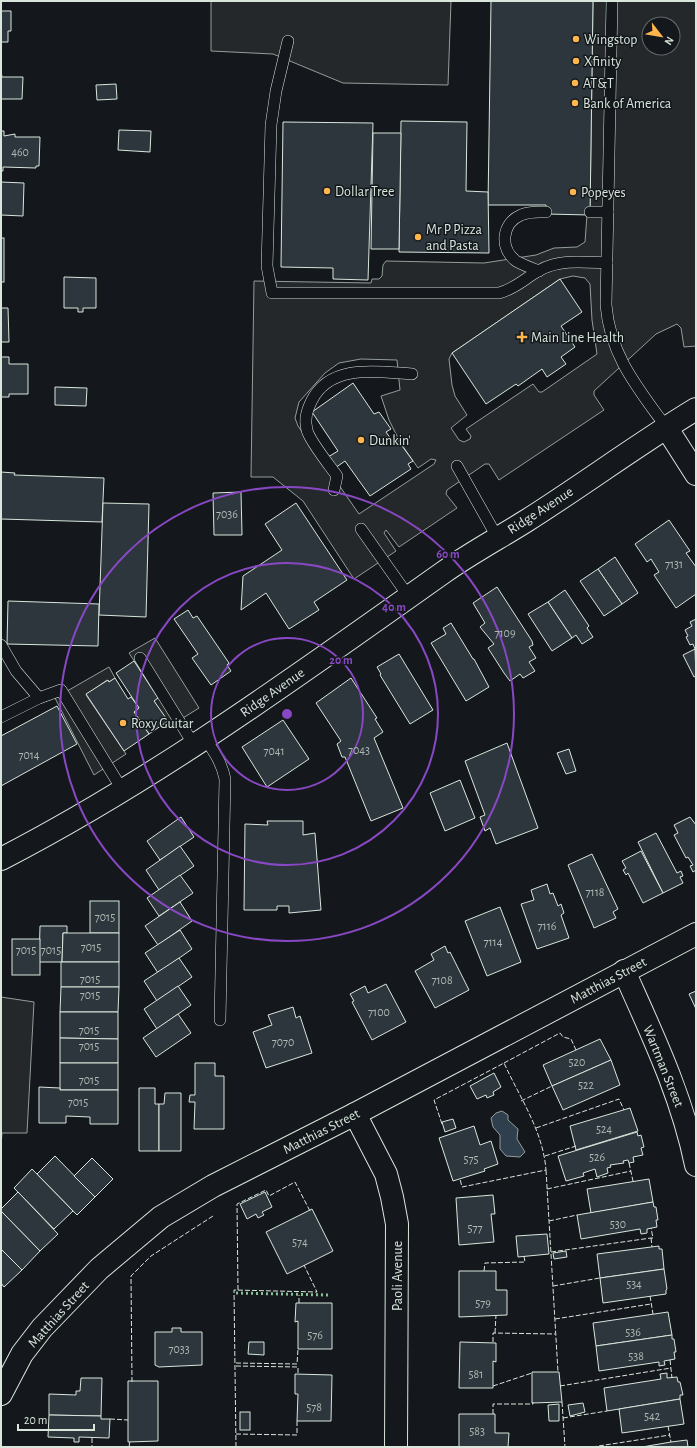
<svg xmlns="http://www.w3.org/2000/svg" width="697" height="1448" viewBox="0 0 697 1448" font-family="'Alegreya Sans',sans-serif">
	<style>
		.parking { fill: #24282b; stroke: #939e99; fill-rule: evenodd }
		.water { fill: #2f3f4d; stroke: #939e99 }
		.building { fill: #2c363c; stroke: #d8e6dc }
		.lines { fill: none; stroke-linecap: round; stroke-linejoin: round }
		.service-casing { stroke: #d8e6dc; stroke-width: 12 }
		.minor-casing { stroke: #d8e6dc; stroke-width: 24 }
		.secondary-casing { stroke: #d8e6dc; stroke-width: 24 }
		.service { stroke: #14181c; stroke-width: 11 }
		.minor { stroke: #14181c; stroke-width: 22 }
		.secondary { stroke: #14181c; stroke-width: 22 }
		.hedge { stroke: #8ac095; stroke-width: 3; stroke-dasharray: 2 3; stroke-linecap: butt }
		.fence { stroke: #d8e6dc; stroke-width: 1; stroke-dasharray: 5 2; stroke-linecap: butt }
		.ring { fill: none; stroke: #8948c3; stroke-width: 2 }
		.poi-dot { fill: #ffb74d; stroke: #14181c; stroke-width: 1.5 }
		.labels { text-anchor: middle; stroke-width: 3; stroke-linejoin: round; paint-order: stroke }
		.number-label { font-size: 12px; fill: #adbab4 }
		.poi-label { font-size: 14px; fill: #d8e6dc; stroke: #14181c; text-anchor: start }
		.street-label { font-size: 14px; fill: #d8e6dc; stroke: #14181c }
		.centre { fill: #8948c3; stroke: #14181c; stroke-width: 2 }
		.ring-label { font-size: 12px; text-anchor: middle; font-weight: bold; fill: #8948c3; stroke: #14181c; stroke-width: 3; stroke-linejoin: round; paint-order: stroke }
	</style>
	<rect width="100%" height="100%" fill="#14181c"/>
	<g class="parking">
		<polygon points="211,1 451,1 448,85 343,83 273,54 211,51"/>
		<path d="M593,1H696V346L684,347L681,328L677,324L656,334L594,391V395L604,410L499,480L489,464H485L447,490L446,494L457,508L399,547L386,530L384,533L396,551L354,579L303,501L273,477H251L254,281L371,283L372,279H379L382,276L383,265L386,261L484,263L536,255L554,248L577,247L585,242L587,215L590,212ZM649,24H673V48H649ZM573,276L585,278L590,284L592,320L597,354L542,392H539L533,384L466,429L471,436L470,439L464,442L459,440L451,428L467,415L455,396L452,385L449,359L452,353L560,279ZM361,359L397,360L400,390L381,396L389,420L400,442L418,468L431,459L436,460L434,464L359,514L298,426L295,418L299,402L325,373L339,363Z"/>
		<polygon points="155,638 199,708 170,726 154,701 158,697 129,653"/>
		<polygon points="109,667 115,678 109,682 107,680 86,695 126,754 94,775 55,698"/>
		<polygon points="1,997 34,1002 27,1133 2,1133 1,1146"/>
	</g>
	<polygon class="water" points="502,1111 508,1115 508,1120 518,1129 517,1139 525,1152 520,1157 506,1156 500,1149 500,1135 493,1127 491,1118 496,1113"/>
	<g class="building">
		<polygon points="491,1 593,1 590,215 546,214 546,205 488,205"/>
		<polygon points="1,11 11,11 11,31 8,31 8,42 1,42"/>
		<polygon points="1,71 2,77 23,77 22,99 1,99 1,111"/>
		<polygon points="116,84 117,99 97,100 96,85"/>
		<polygon points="401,121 467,122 466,191 488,192 489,253 399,252"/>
		<polygon points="283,122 373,123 368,280 333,279 333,268 281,267"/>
		<polygon points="119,130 151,131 150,152 118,150"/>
		<polygon points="1,131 4,131 4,136 15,134 15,137 40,137 39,166 36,166 36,168 3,167 3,171 1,171"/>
		<polygon points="373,133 401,133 399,249 371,249"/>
		<polygon points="1,182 24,183 23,216 1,215"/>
		<rect x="1" y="238" width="3" height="44"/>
		<polygon points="64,277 96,278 96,308 83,308 83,312 78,312 78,308 64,308"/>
		<polygon points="560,279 582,312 561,326 575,347 561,357 566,364 547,377 542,369 518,386 516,384 486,404 452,353"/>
		<polygon points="1,308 8,308 9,342 1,342"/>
		<polygon points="1,357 9,357 9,364 28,364 28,394 9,394 9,397 1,397"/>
		<polygon points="353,383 374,414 379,412 391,429 386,432 393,442 397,439 413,461 408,464 411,469 370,496 345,461 335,468 328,457 338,451 312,412"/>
		<polygon points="55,387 87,388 86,406 55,405"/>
		<polygon points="1,472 15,473 14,475 104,478 102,522 1,519"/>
		<polygon points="241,492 242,535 214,535 213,493"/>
		<polygon points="103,503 149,504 146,617 99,615"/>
		<polygon points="296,503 347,580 314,602 319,610 289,629 266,593 241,610 243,576 282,550 265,524"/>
		<polygon points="669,520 690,551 686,553 696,567 696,594 676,608 654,575 659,572 651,559 647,562 635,544"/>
		<polygon points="615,557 638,593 622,604 598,569"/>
		<polygon points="598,569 622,604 604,616 580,581"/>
		<polygon points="497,587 532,641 533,645 529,647 536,658 529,662 535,671 523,678 520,674 510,681 504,673 488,648 494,644 480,627 485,623 473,603"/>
		<polygon points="565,590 589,626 587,628 593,637 582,644 576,635 572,638 548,602"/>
		<polygon points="8,601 99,604 98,646 7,644"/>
		<polygon points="548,602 572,638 552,651 528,614"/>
		<polygon points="188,610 193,618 197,616 229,663 227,665 231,671 211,685 192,658 198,654 174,619"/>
		<polygon points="696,619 696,649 695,649 693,644 690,645 686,637 688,636 685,630 692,626 690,622"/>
		<polygon points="451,623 473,659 474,659 489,687 466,701 431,643 446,634 443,628"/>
		<polygon points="695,649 696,676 694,677 683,655"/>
		<polygon points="399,654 433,710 410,724 380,675 381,674 377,667"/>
		<polygon points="134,661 158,698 154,701 168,721 149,734 134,712 139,708 116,673"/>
		<polygon points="115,678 128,699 131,697 139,708 134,712 149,734 124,751 86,694 108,680 109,682"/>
		<polygon points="351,678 377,718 375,719 383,732 374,738 403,808 371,821 345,757 342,757 337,744 341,741 316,703"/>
		<polygon points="57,706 77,744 1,786 1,736"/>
		<polygon points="283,720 309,759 267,787 242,747"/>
		<polygon points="507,743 538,828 496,844 490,828 485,831 480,817 485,815 465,761"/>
		<polygon points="569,749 576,771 566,774 557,753"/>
		<polygon points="460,780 475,818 445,831 430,793"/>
		<polygon points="181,817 194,837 160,860 147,841"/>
		<polygon points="690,817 696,825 696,870 693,872 690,866 693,865 688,857 686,858 674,835 678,833 674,825"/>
		<polygon points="267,821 303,821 303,835 315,833 321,910 289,913 289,906 277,906 277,910 244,910 245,824 268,825"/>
		<polygon points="656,833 677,873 681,871 683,876 680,877 683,883 663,893 638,842"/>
		<polygon points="180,846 194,866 159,890 146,870"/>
		<polygon points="641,851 663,893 643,903 628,873 626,875 623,870 626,868 622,861"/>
		<polygon points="592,854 618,909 613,912 616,918 594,928 568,865"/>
		<polygon points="180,875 193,893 159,916 147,898"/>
		<polygon points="547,884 550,894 553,893 558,906 561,904 564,913 561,915 569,938 537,949 521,904 534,900 531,890"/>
		<rect x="90" y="901" width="29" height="32"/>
		<polygon points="180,902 192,921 158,945 145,926"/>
		<polygon points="500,907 521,962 487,976 465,921"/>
		<polygon points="40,926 67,926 67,933 63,933 62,962 39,962"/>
		<polygon points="180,930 192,949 158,973 145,953"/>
		<polygon points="63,933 119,933 119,962 62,962"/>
		<rect x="12" y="939" width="28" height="36"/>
		<polygon points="445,946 448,953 450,952 469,990 435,1008 415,971 434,960 431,954"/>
		<polygon points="179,958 192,977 157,1001 144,981"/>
		<rect x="61" y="962" width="58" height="25"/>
		<polygon points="386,984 406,1022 372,1040 352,1002 354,1001 350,994 365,986 368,993"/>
		<polygon points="178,986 191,1005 157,1029 144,1009"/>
		<polygon points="61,987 119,987 118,1012 60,1012"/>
		<polygon points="696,991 696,1009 689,994"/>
		<polygon points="293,1007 296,1018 300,1016 312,1053 266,1068 253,1032 272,1025 268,1015"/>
		<polygon points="60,1012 118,1012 118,1039 60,1038"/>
		<polygon points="178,1014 191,1033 156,1057 143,1038"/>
		<polygon points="60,1038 118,1039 118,1063 60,1063"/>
		<polygon points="600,1039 611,1060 552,1086 543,1065"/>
		<polygon points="611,1060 620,1085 563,1110 552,1086"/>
		<rect x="60" y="1063" width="58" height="27"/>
		<polygon points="195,1063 215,1063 215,1076 224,1076 224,1129 194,1129 195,1102 189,1102 190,1095 195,1095"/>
		<polygon points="494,1073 501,1087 493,1092 494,1095 487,1098 486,1095 477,1099 470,1086"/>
		<polygon points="39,1087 60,1088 60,1090 118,1090 118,1124 90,1124 90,1117 66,1116 66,1123 39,1123"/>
		<polygon points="139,1088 155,1088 155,1104 159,1104 159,1151 139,1151"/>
		<polygon points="165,1093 181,1093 181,1151 159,1151 159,1104 164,1104"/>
		<polygon points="630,1108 638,1131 576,1150 570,1126"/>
		<polygon points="453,1119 456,1128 445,1132 442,1122"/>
		<polygon points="474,1126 480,1145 491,1141 498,1164 484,1169 485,1171 453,1181 439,1138"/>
		<polygon points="637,1132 638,1136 641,1135 644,1147 641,1148 643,1155 633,1157 634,1162 629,1163 628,1160 623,1161 624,1163 610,1165 611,1167 607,1168 608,1173 597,1177 595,1169 583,1173 584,1176 566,1181 558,1156"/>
		<polygon points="55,1156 95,1197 77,1215 37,1174"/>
		<polygon points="92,1158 113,1179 95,1197 74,1176"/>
		<polygon points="32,1169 73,1211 54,1229 14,1188"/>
		<polygon points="649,1179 653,1202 591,1213 587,1189"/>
		<polygon points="18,1192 58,1234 40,1251 1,1211 1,1209"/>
		<polygon points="265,1192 272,1207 262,1212 264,1215 258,1218 256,1214 247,1219 240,1204"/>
		<polygon points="493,1195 495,1214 491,1214 494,1242 459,1245 456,1198"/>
		<polygon points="653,1202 654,1207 656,1207 658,1220 656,1220 657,1227 647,1229 647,1233 641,1234 640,1229 581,1239 577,1215"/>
		<polygon points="312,1209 333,1251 287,1274 266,1232"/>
		<polygon points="1,1211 40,1251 22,1270 1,1249"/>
		<polygon points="547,1234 549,1254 518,1257 516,1236"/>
		<polygon points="659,1246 659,1249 662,1249 664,1269 600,1278 597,1254"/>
		<polygon points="1,1249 22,1270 4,1287 1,1283"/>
		<polygon points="566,1251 567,1257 554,1259 553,1253"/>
		<polygon points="664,1269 667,1289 666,1290 666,1294 603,1303 600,1278"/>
		<polygon points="459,1271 496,1271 496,1290 507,1290 507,1315 459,1317"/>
		<polygon points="296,1303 332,1303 332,1349 298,1349 298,1321 295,1322"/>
		<polygon points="668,1312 672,1335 596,1346 593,1323"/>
		<polygon points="172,1328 181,1328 181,1332 202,1332 202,1365 159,1367 155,1365 155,1332 172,1332"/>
		<polygon points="672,1335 672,1339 674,1339 676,1352 674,1352 675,1359 664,1361 665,1365 659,1366 659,1362 599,1371 596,1346"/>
		<polygon points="249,1342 264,1342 264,1355 248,1354"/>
		<polygon points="460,1342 496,1343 496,1362 493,1361 493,1388 459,1388"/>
		<polygon points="532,1372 559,1372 562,1402 532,1403"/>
		<polygon points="667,1373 667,1378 677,1377 678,1382 680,1382 683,1395 680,1395 680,1399 607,1411 604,1388 661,1379 660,1374"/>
		<polygon points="295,1374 332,1375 331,1421 297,1421 298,1394 295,1394"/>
		<polygon points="81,1378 102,1378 101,1416 49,1415 49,1394 76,1395 76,1391 80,1391"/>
		<polygon points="128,1381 158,1381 158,1441 128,1442"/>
		<polygon points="680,1399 684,1424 622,1433 619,1409"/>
		<polygon points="583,1403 585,1412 570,1416 568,1405"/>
		<polygon points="559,1404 559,1421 549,1421 548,1405"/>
		<rect x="240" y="1412" width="10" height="18"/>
		<polygon points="459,1414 495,1414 495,1433 509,1433 508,1447 459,1447"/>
		<polygon points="49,1415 101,1416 101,1419 110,1419 109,1438 79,1437 79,1442 74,1442 74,1438 48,1437"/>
		<polygon points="687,1440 688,1447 642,1447 671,1442"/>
	</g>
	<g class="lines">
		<g class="service-casing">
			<g id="service">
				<path d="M612,1L606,305C610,355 637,387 666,427"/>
				<path d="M288,41L276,91L271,125L267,266L272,293H499C517,288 525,278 540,270C560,259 584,262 607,263"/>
				<polyline points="590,212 608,212"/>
				<path d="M539,271C531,268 523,265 516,261C499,248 502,223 521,215C529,211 538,212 546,212"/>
				<polyline points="457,466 497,537"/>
				<path d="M334,490L337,476C330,466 309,440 307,430C304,419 307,410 312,400C331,363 378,372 412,374"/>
				<polyline points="361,529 409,597"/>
				<polyline points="1,645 16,671 39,698"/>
				<polyline points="140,658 194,745"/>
				<polyline points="1,717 39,698 61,690 123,791"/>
				<path d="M205,738C214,752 222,763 225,779L220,1020"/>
			</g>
		</g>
		<g class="minor-casing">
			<g id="minor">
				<polyline points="666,427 696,474"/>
				<path d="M624,971C652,1034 682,1096 696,1165"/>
				<polyline points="355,1114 386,1174 392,1197 397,1224 396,1447"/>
				<polyline points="1,1394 22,1354 42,1328 99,1269 161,1217 213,1186 355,1114 696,934"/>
			</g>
		</g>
		<g class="secondary-casing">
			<path id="secondary" d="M1,859C158,778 301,673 444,572C471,553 499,538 526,521C583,485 638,444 696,409"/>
		</g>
		<use href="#service" class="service"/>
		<use href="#minor" class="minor"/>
		<use href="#secondary" class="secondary"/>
		<polyline class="hedge" points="236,1293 328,1295"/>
		<g class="fence">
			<polyline points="504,1063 560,1033 563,1037 571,1039 576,1050"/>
			<polyline points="521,1101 552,1086"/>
			<path d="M442,1124L434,1100L504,1063C520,1098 543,1131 546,1170L462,1187L460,1179"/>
			<polyline points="536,1128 619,1099 624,1110"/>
			<polyline points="545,1156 576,1146"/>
			<polyline points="629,1163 633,1181"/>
			<polyline points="546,1170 558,1372"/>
			<polyline points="547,1189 631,1171"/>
			<polyline points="549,1221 577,1215"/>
			<polyline points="651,1238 652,1247"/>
			<polyline points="551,1252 651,1238 653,1238 651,1228"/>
			<polyline points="484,1271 485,1263 525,1262 524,1256"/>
			<polyline points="553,1286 600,1278"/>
			<polyline points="238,1290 237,1204 266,1190 269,1196 295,1182 310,1211"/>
			<polyline points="650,1296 653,1314"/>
			<polyline points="299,1303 299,1295"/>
			<polyline points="555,1319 651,1304"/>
			<polyline points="495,1333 496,1315"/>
			<polyline points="493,1342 493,1333 555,1334"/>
			<polyline points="670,1360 672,1378"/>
			<polyline points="236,1363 297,1364 298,1349"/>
			<polyline points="236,1366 298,1367 298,1375"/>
			<polyline points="132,1382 131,1276 151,1256 213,1216"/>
			<polyline points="493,1386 532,1373"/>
			<polyline points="560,1386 671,1368"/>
			<polyline points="562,1402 565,1447"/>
			<polyline points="493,1414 493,1404 533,1404 533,1402"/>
			<polyline points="563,1418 607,1411"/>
			<polyline points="110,1419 128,1420"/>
			<polyline points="668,1426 671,1442"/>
			<polyline points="236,1434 297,1435 297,1421"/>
			<polyline points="92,1438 92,1447"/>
			<polyline points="129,1447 130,1441"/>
			<polyline points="236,1447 234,1290 317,1292 304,1265"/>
			<polyline points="592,1447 670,1435"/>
		</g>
	</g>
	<g class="ring">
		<circle cx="287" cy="714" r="76"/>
		<circle cx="287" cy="714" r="151"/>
		<circle cx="287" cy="714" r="227"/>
	</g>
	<g class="poi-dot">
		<circle cx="576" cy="39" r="4"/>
		<circle cx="576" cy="61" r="4"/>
		<circle cx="575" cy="83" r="4"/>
		<circle cx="575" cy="103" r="4"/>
		<circle cx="327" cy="191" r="4"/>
		<circle cx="573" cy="192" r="4"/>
		<circle cx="418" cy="237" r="4"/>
		<path d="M520 331h4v4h4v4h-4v4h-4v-4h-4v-4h4z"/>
		<circle cx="361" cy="440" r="4"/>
		<circle cx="123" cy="723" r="4"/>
	</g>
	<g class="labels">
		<g class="number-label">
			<text x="20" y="156">460</text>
			<text x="227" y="518">7036</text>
			<text x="674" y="568">7131</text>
			<text x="505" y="637">7109</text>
			<text x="359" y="754">7043</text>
			<text x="274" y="755">7041</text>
			<text x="29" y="759">7014</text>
			<text x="595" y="896">7118</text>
			<text x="105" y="921">7015</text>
			<text x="547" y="930">7116</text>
			<text x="493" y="946">7114</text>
			<text x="91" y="951">7015</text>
			<text x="26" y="954">7015</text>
			<text x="51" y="954">7015</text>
			<text x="90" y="983">7015</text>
			<text x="442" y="984">7108</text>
			<text x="90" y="999">7015</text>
			<text x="379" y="1016">7100</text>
			<text x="89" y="1034">7015</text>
			<text x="283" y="1046">7070</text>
			<text x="89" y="1050">7015</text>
			<text x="577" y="1066">520</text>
			<text x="89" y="1084">7015</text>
			<text x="586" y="1089">522</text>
			<text x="78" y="1106">7015</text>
			<text x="604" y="1133">524</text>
			<text x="597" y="1161">526</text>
			<text x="471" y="1163">575</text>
			<text x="618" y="1228">530</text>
			<text x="475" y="1232">577</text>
			<text x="300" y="1246">574</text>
			<text x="634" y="1288">534</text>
			<text x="483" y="1307">579</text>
			<text x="633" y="1336">536</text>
			<text x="315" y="1339">576</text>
			<text x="179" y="1353">7033</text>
			<text x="636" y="1360">538</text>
			<text x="476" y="1378">581</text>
			<text x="314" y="1411">578</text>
			<text x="652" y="1420">542</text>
			<text x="477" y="1435">583</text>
		</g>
		<g class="poi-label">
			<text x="584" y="44">Wingstop</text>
			<text x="584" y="66">Xfinity</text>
			<text x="583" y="88">AT&amp;T</text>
			<text x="583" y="108">Bank of America</text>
			<text x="335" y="196">Dollar Tree</text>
			<text x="581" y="197">Popeyes</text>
			<text x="426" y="234">Mr P Pizza<tspan x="426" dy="16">and Pasta</tspan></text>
			<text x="531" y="342">Main Line Health</text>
			<text x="369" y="445">Dunkin'</text>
			<text x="131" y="728">Roxy Guitar</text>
		</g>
		<g class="street-label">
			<text transform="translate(540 510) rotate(-33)" y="5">Ridge Avenue</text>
			<text transform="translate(272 692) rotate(-35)" y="5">Ridge Avenue</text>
			<text transform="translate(608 980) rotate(-28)" y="5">Matthias Street</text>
			<text transform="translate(664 1066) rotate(68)" y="5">Wartman Street</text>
			<text transform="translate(321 1131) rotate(-27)" y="5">Matthias Street</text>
			<text transform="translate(397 1276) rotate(-90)" y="5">Paoli Avenue</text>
			<text transform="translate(58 1314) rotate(-48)" y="5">Matthias Street</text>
		</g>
	</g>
	<circle cx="287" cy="714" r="6" class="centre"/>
	<g class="ring-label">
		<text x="448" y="558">60 m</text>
		<text x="394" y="611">40 m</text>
		<text x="341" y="664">20 m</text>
	</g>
	<rect width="697" height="1448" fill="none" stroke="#d8e6dc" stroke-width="4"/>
	<g transform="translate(661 36) rotate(121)"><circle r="19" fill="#14181c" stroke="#626a69"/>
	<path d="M0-3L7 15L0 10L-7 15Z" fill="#ffb74d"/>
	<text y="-6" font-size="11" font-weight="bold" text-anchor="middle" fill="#d8e6dc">N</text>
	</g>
	<path d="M18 1424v6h76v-6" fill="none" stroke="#d8e6dc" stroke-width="2"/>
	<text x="24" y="1424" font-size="12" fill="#d8e6dc" stroke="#14181c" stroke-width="3" paint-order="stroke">20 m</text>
</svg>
